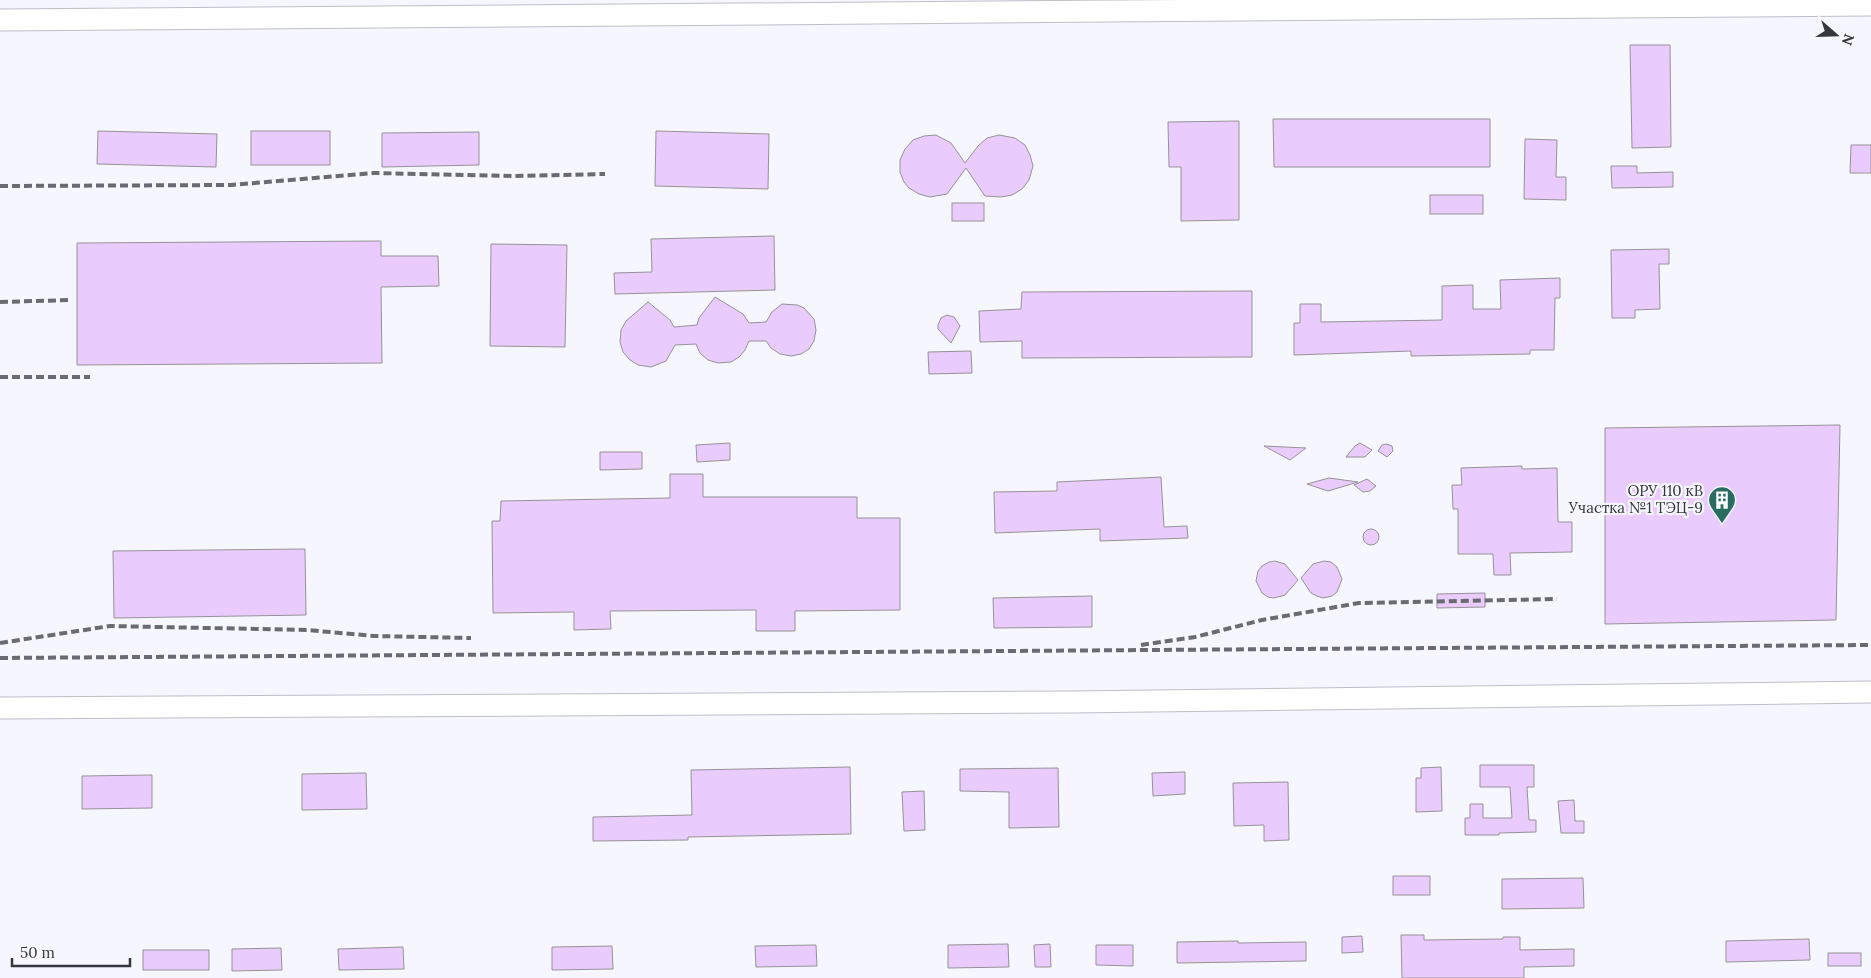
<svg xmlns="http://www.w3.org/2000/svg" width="1871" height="978" viewBox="0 0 1871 978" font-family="Lora,serif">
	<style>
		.building { fill: #eacbfd; stroke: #969298 }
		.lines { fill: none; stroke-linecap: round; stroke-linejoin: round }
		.minor-casing { stroke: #bebfc7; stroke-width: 23 }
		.minor { stroke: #fff; stroke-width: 21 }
		.rail { stroke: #6a6b70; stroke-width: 4; stroke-dasharray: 8 4; stroke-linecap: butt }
		.labels { text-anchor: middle; stroke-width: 4.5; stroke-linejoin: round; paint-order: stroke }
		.poi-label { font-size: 15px; fill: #36373a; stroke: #f5f6fe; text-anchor: end }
	</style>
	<rect width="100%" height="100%" fill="#f5f6fe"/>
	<g class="building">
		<polygon points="1630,45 1670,45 1671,147 1632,148"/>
		<polygon points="1273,119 1490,119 1490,167 1274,167"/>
		<polygon points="1239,121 1239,220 1181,221 1181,167 1169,167 1168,122"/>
		<polygon points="98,131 217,134 216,167 97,164"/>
		<rect x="251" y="131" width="79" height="34"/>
		<polygon points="656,131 769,134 768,189 655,186"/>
		<polygon points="479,132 479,165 382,167 382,133"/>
		<polygon points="936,135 951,143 965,163 978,146 987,138 999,135 1015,138 1025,145 1030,155 1033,166 1029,180 1022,189 1012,195 1001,197 985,196 966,168 947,194 930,197 919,194 909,188 904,182 900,172 900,160 905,149 913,140 924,136"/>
		<polygon points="1525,139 1557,140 1556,177 1566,177 1566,200 1524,199"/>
		<polygon points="1851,145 1871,145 1871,173 1850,173"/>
		<polygon points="1611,166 1637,166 1637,173 1673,172 1673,187 1612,188"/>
		<rect x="1430" y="195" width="53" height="19"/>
		<rect x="952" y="203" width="32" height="18"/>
		<polygon points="774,236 775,290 615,294 614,273 652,272 651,239"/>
		<polygon points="381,241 381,256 438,256 439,286 381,287 382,363 77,365 77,243"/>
		<polygon points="491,244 567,245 565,347 490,346"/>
		<polygon points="1669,249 1669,264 1659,264 1660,309 1635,310 1635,318 1612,318 1611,250"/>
		<polygon points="1560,278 1560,298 1555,298 1554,350 1530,350 1530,354 1411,356 1411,351 1294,355 1294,323 1300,323 1300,304 1321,304 1321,322 1442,320 1442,286 1473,285 1473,309 1501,309 1500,280"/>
		<polygon points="1252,291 1252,357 1022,358 1022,341 980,342 979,311 1021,309 1022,292"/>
		<polygon points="715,297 743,314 749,323 766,322 772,312 782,304 797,305 804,308 814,319 816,330 814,341 809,349 801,354 791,356 780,354 771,348 766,341 749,341 745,350 739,357 731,362 718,363 708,360 700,353 696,344 675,345 666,361 651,367 638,365 630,360 623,352 620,342 621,330 626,321 648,302 670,320 674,327 697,325 699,318"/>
		<polygon points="947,315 954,317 960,326 951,343 938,329 938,325 941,318"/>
		<polygon points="971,351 972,373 929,374 928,352"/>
		<polygon points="1840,425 1836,620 1605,624 1605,428"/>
		<polygon points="730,443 730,460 697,462 696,445"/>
		<polygon points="1360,443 1372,450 1365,457 1346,457 1355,446"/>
		<polygon points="1386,444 1392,446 1393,451 1387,457 1378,451 1382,445"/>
		<polygon points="1264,446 1306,448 1290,460"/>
		<polygon points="600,452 642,452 642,469 600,470"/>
		<polygon points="1522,466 1522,469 1557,468 1558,522 1572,522 1572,552 1510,553 1511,575 1494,575 1493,554 1458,554 1458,509 1453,509 1452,485 1462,485 1461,468"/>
		<polygon points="670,474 703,474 703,497 857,497 857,518 900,518 900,610 795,611 795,631 756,631 756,610 610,611 611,629 574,630 574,612 493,613 492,521 500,521 501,501 670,498"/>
		<polygon points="1161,477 1164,527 1187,526 1188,538 1100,541 1100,529 995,533 994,492 1057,491 1057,482"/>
		<polygon points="1329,478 1358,482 1328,491 1307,484"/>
		<polygon points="1367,479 1376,486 1370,491 1363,492 1354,485"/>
		<circle cx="1371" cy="537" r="8"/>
		<polygon points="305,549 306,615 114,618 113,551"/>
		<polygon points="1275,561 1285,564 1298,580 1285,595 1274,598 1268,597 1262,593 1256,581 1258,571 1262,566 1269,562"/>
		<polygon points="1324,561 1331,562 1337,567 1342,579 1337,592 1332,596 1323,598 1317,596 1311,593 1301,578 1313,564"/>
		<polygon points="1485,593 1485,607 1437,608 1437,594"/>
		<polygon points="1092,596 1092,627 994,628 993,598"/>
		<polygon points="1480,765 1534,765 1534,787 1527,787 1529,820 1536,820 1536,832 1499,833 1499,835 1465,835 1465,818 1470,818 1470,804 1483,804 1483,818 1512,818 1510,787 1480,787"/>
		<polygon points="850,767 851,834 688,837 688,840 593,841 593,817 692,815 691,770"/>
		<polygon points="1441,767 1442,811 1416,812 1416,778 1421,778 1421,768"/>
		<polygon points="1058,768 1059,827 1009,828 1009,792 960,791 960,769"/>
		<polygon points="1185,772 1185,794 1153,796 1152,773"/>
		<polygon points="366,773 367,809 302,810 302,774"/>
		<polygon points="152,775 152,808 82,809 82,776"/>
		<polygon points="1288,782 1289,840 1264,841 1264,825 1234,826 1233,783"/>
		<polygon points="924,791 925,830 904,831 902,792"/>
		<polygon points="1574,800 1575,821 1584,821 1584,833 1561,833 1558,801"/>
		<rect x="1393" y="876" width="37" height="19"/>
		<polygon points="1583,878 1584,908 1502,909 1502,879"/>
		<polygon points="1401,935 1424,935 1424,940 1503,939 1503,937 1520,937 1520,950 1574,949 1574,966 1524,967 1524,978 1402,978"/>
		<polygon points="1362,936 1363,952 1342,953 1342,937"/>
		<polygon points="1809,939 1810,960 1726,962 1726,941"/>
		<polygon points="1238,941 1238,943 1306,942 1306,961 1177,963 1177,942"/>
		<polygon points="1008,944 1009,967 948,968 948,945"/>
		<polygon points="1050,944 1051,967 1035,967 1034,945"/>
		<polygon points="816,945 817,966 756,967 755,946"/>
		<polygon points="1096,945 1133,945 1133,966 1096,965"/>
		<polygon points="612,946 613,969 552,970 552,947"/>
		<polygon points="403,947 404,969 339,970 338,949"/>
		<polygon points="281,948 282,970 232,971 232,949"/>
		<rect x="143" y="950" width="66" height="20"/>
		<rect x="1828" y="953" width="33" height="13"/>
	</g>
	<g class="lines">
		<g class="minor-casing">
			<g id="minor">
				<polyline points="0,20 1871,5"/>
				<polyline points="0,708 1072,702 1871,692"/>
			</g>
		</g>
		<use href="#minor" class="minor"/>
		<g class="rail">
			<polyline points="0,186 231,185 374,173 514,176 605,174"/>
			<polyline points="0,302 71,300"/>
			<polyline points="0,377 90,377"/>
			<polyline points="0,643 110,626 307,630 374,636 471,638"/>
			<polyline points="1141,645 1195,637 1262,620 1359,603 1557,599"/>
			<polyline points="0,658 1871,645"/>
		</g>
	</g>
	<defs>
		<g id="building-pin" transform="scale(1.4375)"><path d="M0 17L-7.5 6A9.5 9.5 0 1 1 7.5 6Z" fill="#286d61" stroke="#f5f6fe"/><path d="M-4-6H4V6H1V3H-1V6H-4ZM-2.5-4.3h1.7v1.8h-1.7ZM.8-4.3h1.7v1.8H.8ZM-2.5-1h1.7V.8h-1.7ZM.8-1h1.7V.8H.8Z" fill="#fff"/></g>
	</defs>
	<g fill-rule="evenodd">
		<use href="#building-pin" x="1722" y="500"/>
	</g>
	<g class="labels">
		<g class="poi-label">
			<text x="1703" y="496">ОРУ 110 кВ<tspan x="1703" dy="17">Участка №1 ТЭЦ-9</tspan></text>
		</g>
	</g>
	<g transform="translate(1836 35) rotate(110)" stroke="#f5f6fe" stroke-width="4" paint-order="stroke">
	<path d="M0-4L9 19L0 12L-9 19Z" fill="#36373a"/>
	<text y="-8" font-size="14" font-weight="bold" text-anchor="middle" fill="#36373a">N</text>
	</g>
	<path d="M12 958v8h118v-8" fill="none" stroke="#36373a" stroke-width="2.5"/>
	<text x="20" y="958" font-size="15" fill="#36373a" stroke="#f5f6fe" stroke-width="4" paint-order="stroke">50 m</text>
</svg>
